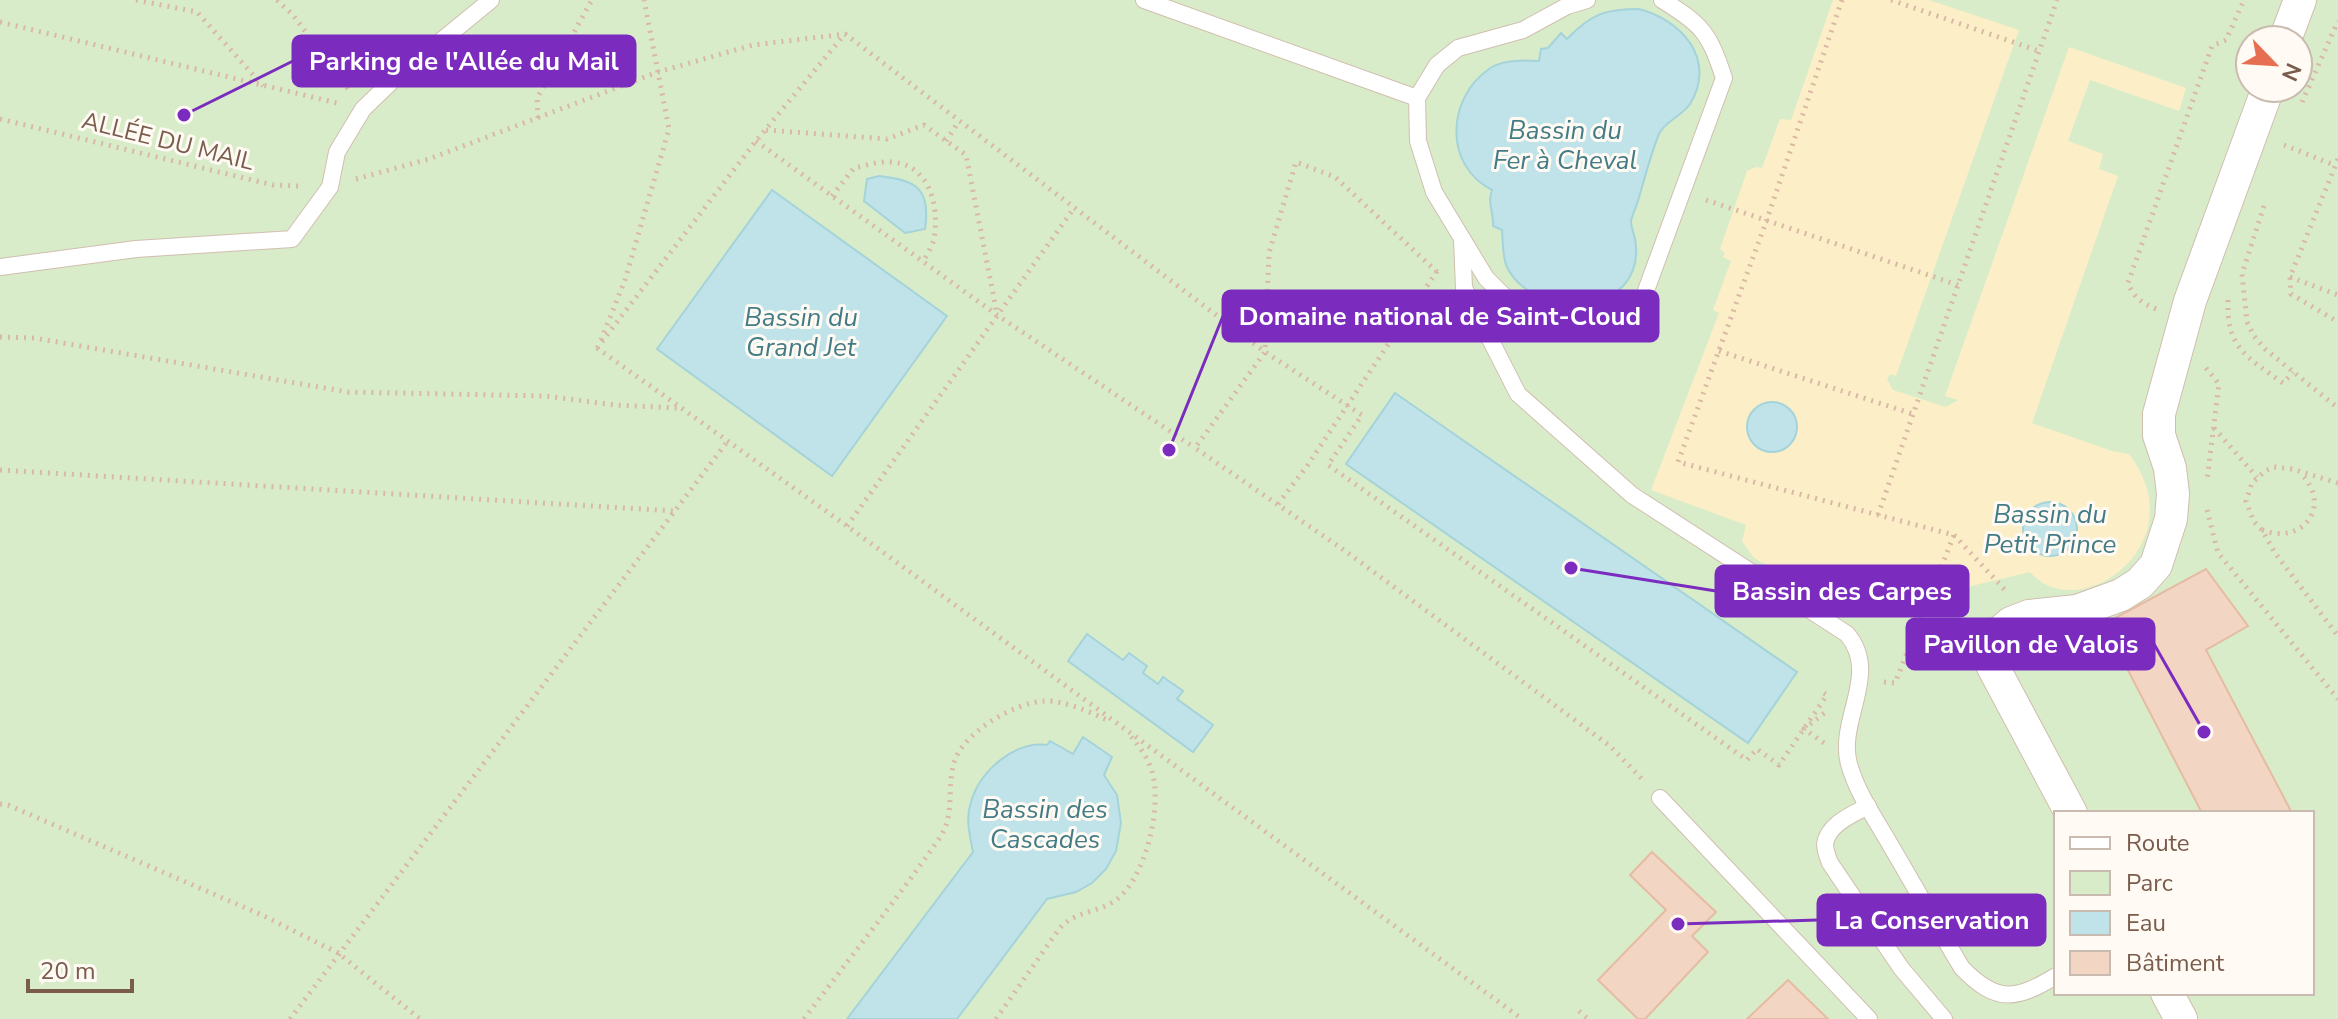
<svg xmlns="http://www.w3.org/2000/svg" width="2338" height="1019" viewBox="0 0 2338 1019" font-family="'Nunito Sans',sans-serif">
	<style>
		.green { fill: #d8ecc9; fill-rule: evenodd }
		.sand { fill: #fcefc7 }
		.water { fill: #bfe3e8; stroke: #a5d3da; stroke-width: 2 }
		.building { fill: #f3d5c3; stroke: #e6bba3; stroke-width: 2 }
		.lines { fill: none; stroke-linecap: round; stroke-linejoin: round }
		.service-casing { stroke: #d1beb0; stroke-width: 18 }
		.minor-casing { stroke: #d1beb0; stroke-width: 34 }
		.path { stroke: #d9b8a5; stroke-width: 5; stroke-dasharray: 2 6; stroke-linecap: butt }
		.service { stroke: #fff; stroke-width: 16 }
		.minor { stroke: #fff; stroke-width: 32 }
		.labels { text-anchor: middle; stroke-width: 6; stroke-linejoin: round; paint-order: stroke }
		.street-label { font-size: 24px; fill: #7a5c4d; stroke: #fffaf3 }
		.water-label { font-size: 26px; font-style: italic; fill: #437c86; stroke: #fffaf3 }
		.leader { fill: none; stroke: #7b2cbf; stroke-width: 3 }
		.callout-dot { fill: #7b2cbf; stroke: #fffaf3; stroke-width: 3 }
		.callout { fill: #7b2cbf; stroke: #7b2cbf; stroke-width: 3 }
		.callout-label { font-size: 26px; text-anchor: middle; font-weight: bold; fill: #fff }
	</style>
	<rect width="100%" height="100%" fill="#fdf6ec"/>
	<path class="green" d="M0,0H2338V1019H0ZM2250,40H2298V88H2250ZM2056,813H2312V993H2056Z"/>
	<path class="sand" d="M1833,0H1929L2019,30L1896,376L1890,374L1887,379L1893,390L1946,407L1958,400L1945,396L2069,47L2186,88L2179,111L2090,80L2068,141L2103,154L2099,169L2118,176L2032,423L2112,451L2129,454C2198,544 2078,628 2030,572L1917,599L1913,610L1770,567L1754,558L1742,541L1746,525L1651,490L1719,313L1713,310L1731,261L1723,257L1725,253L1720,249L1747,171L1756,167L1762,168L1780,119L1791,120Z"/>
	<g class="water">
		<path d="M1639,9C1682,20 1717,60 1690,104C1682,116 1664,122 1659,134C1650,156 1644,181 1637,204C1635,209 1632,216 1631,221C1631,227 1634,234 1635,239C1638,255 1635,272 1624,285C1595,317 1525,306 1507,267C1502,256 1503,242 1502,230L1493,226C1494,212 1487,204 1492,190C1443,165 1447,98 1489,69C1501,60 1524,60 1539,61L1541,49L1548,48L1561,33L1567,39C1591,14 1605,9 1639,9Z"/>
		<path d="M879,176C916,180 931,188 925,229L905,233L864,201L867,179Z"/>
		<polygon points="772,190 947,316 832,476 657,349"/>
		<polygon points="1395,393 1797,672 1748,743 1346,464"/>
		<circle cx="1772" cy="427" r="25"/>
		<circle cx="2050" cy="529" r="27"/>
		<polygon points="1087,634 1123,660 1129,653 1147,666 1143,673 1158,684 1163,677 1183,691 1177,699 1213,725 1193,752 1068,661"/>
		<path d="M1083,737L1112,757L1104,775L1117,795L1121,823L1116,851L1106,869L1092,883L1076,892L1047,899L957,1019H847L973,852C970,835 965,819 971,802C980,771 1014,741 1047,745L1050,741L1073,754Z"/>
	</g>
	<g class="building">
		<polygon points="2206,569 2248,626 2206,650 2292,813 2202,813 2104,624"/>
		<polygon points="1652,852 1716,912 1692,936 1708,952 1645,1019 1638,1019 1598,980 1666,910 1630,875"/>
		<polygon points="1788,980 1828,1019 1747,1019"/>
	</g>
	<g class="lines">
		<g class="service-casing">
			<g id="service">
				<polyline points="1144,0 1417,98"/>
				<path d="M1587,0L1567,6L1523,30L1458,48L1437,65L1417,98L1418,141L1434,192L1486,278L1517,309L1573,325L1601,320L1644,296L1724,78C1709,33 1703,25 1662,0"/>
				<path d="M1462,239L1464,288L1518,394L1632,495L1847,634C1881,674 1837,720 1849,764C1857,793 1876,820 1891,846C1915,887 1938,928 1962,968C1997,1004 2016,1000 2056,976"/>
				<polyline points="0,267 136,249 292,239 330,187 337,152 363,109 392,81 491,0"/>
				<polyline points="1660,798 1869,1019"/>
				<path d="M1868,806C1853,814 1828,824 1825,844C1825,849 1828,858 1830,863L1901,968L1944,1019"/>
			</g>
		</g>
		<g class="minor-casing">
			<g id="minor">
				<polyline points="2285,40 2300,0"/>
				<polyline points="2071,813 1992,665 1993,638 2011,623 2029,616 2077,611 2121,595 2140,583 2156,565 2171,519 2173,494 2170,468 2159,435 2159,414 2190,301 2268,88"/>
				<polyline points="2167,993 2181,1019"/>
			</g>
		</g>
		<g class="path">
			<polyline points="136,0 197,12 263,86"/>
			<polyline points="277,0 293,15 348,89"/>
			<polyline points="1842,0 1766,222 1678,462 1954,535"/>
			<polyline points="1891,0 2039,51"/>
			<polyline points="0,22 337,103"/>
			<polyline points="2302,102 2338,21"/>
			<polyline points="538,118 537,98 592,0"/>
			<polyline points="0,119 273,185 299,186"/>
			<polyline points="766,130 887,139 924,125 966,155 997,314"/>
			<polyline points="756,141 997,315 1195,448"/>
			<polyline points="946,141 959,121"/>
			<polyline points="2284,145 2334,165"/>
			<polyline points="2338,159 2290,277 2291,294 2338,322"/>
			<polyline points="356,179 429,159 658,72 753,45 845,34 1265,352 1362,415 1328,465 1747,760 1757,749 1779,765 1827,695 1819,690"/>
			<path d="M832,196L854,168C864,166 875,162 885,162C928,160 940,203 934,239C932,246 927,254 924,261"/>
			<polyline points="1706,200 1958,285"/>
			<polyline points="2264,206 2242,274 2247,322 2254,336 2265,349 2338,408"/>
			<polyline points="1437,272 1335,177 1296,162 1269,253 1265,352 1195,448 1341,548 1610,746 1643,780"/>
			<polyline points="2290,277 2338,295"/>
			<path d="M2228,300C2226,348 2247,357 2283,383L2293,372"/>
			<path d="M2156,309C2142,303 2134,298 2128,283L2212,46L2226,40L2244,0"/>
			<polyline points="0,337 34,338 348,392 546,396 614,405 679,408"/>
			<polyline points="601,340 625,280 669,129 644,0"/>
			<polyline points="597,348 847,526 1522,1019"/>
			<polyline points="597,348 756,141 844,35"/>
			<polyline points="1719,351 1913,414"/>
			<polyline points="2206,368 2219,384 2207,480"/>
			<polyline points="2214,428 2257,477"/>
			<polyline points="0,470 674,511"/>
			<polyline points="2338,483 2292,469 2274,467 2265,471 2252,483 2246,501 2254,522 2262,530 2275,553 2338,636"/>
			<polyline points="1278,504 1307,466 1437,271"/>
			<polyline points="2207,510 2218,553 2338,699"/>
			<polyline points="1878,515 2057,0"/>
			<polyline points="847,526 1074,208"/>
			<path d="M2262,530C2304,546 2333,504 2300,473"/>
			<polyline points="1954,535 2005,590"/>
			<polyline points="1884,682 1895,683 1954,535"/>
			<polyline points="1824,743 1804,729 1827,711"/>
			<polyline points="0,804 8,805 262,915 338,953 420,1019"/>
			<polyline points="1579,1011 1588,1019"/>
			<polyline points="290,1019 727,442"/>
			<path d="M804,1019C849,959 896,900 939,839C956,814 946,791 954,763C962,733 1015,702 1045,701C1063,700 1093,713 1109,721"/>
			<path d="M996,1019L1059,929C1074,912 1094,913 1113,902C1146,882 1165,800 1150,766C1146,755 1137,744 1130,735"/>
		</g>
		<use href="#service" class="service"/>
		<use href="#minor" class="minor"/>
	</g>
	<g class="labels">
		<g class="street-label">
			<text transform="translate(168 141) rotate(14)" y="8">ALLÉE DU MAIL</text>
		</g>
		<g class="water-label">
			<text x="1565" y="139">Bassin du<tspan x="1565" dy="30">Fer à Cheval</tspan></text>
			<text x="801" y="326">Bassin du<tspan x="801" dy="30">Grand Jet</tspan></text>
			<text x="2050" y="523">Bassin du<tspan x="2050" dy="30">Petit Prince</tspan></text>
			<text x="1045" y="818">Bassin des<tspan x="1045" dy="30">Cascades</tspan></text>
		</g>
	</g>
	<path class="leader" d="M184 115L293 61M1169 450L1223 316M1571 568L1716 591M2204 732L2154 644M1678 924L1818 920"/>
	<g class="callout-dot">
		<circle cx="184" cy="115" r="8"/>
		<circle cx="1169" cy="450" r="8"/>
		<circle cx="1571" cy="568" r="8"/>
		<circle cx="2204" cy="732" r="8"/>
		<circle cx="1678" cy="924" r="8"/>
	</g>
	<g class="callout">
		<rect x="293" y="36" width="342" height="50" rx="8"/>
		<rect x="1223" y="291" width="435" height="50" rx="8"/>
		<rect x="1716" y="566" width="252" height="50" rx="8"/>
		<rect x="1907" y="619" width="247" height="50" rx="8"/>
		<rect x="1818" y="895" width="227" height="50" rx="8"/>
	</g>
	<g class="callout-label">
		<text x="464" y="70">Parking de l'Allée du Mail</text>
		<text x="1440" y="325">Domaine national de Saint-Cloud</text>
		<text x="1842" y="600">Bassin des Carpes</text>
		<text x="2031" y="653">Pavillon de Valois</text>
		<text x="1932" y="929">La Conservation</text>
	</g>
	<rect x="2054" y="811" width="260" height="184" fill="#fffaf3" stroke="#cabbb1" stroke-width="2"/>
	<rect x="2070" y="837" width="40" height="12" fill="#ffffff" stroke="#cabbb1" stroke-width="2"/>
	<text x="2126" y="851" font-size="24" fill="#7a5c4d">Route</text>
	<rect x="2070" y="871" width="40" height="24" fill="#d8ecc9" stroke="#cabbb1" stroke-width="2"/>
	<text x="2126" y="891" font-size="24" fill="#7a5c4d">Parc</text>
	<rect x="2070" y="911" width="40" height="24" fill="#bfe3e8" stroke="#cabbb1" stroke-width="2"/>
	<text x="2126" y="931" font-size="24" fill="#7a5c4d">Eau</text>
	<rect x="2070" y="951" width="40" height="24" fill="#f3d5c3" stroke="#cabbb1" stroke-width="2"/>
	<text x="2126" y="971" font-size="24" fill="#7a5c4d">Bâtiment</text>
	<g transform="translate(2274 64) rotate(115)"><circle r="38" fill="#fffaf3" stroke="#cabbb1" stroke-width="2"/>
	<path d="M0-6L14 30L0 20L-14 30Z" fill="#e76f51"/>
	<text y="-12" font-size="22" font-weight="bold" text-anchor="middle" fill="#7a5c4d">N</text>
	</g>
	<path d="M28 979v12h104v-12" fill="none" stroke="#7a5c4d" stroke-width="4"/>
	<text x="40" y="979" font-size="24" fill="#7a5c4d" stroke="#fffaf3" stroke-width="6" paint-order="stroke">20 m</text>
</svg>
